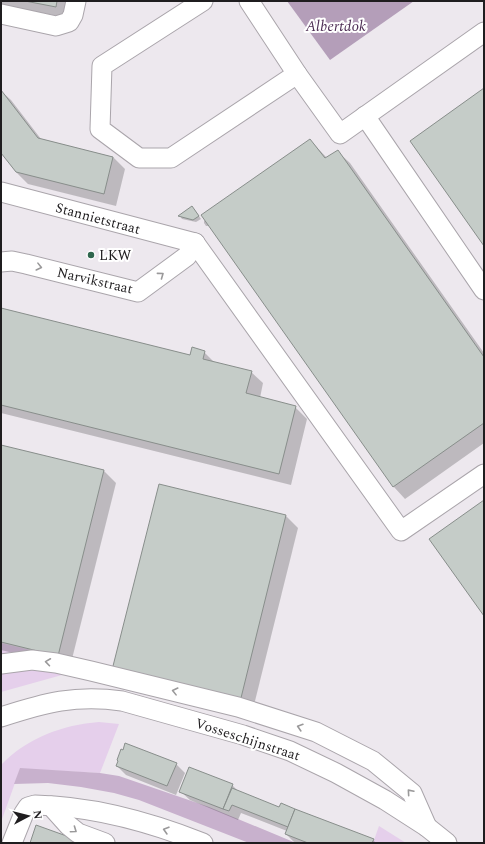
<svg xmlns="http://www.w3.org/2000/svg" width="485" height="844" viewBox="0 0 485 844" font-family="Spectral,serif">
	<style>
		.green { fill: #e5cfeb }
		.forest { fill: #c8b1cd }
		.water { fill: #b49eb9 }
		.shadow { fill: #0003 }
		.building { fill: #c5ccc8; stroke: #888e8b }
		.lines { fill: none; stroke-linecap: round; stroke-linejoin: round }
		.minor-casing { stroke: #aaa5ab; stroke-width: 21 }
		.minor { stroke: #fff; stroke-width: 19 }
		.oneway { stroke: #9a999a }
		.poi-dot { fill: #2f664d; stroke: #fff; stroke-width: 1.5 }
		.labels { text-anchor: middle; stroke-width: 4; stroke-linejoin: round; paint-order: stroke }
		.street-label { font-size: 14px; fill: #1f1d1f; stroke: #fff }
		.poi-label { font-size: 14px; fill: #1f1d1f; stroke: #fff; text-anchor: start }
		.water-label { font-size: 15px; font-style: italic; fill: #4e2e55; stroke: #fff }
	</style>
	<rect width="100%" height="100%" fill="#ede8ee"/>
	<g class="green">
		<polygon points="1,643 60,657 62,675 1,692"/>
		<path d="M99,722L119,724L100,773L20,769L1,822V765C27,738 62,725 99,722Z"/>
		<polygon points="379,826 406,843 373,843"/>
	</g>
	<polygon class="forest" points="20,768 100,773 119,776 209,807 296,843 249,843 139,800 114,793 81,787 48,783 14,784"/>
	<polygon class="water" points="287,1 414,1 330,60"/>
	<g class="shadow">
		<polygon points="1,1 71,1 68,18 1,5"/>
		<polygon points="1,91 11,100 41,139 113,157 125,169 116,206 28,184 16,172 1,152"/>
		<polygon points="310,140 327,158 338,152 350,163 484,353 484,443 405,499 394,487 210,226 206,226 204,223 204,220 206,222"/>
		<polygon points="195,210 201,219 196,222 182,219 180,216"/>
		<polygon points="1,309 190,357 204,352 215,363 251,372 263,383 260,398 295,407 307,419 291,485 1,413"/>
		<polygon points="1,446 104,471 116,483 70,667 1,650"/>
		<polygon points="160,485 286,516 298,528 252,713 125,681"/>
		<polygon points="176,764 185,773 176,795 126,775 117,766"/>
		<polygon points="232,785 240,793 279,808 373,840 376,843 295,843 286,834 287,831 241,813 238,820 190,800 180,791"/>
	</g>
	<g class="building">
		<polygon points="25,1 57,1 56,7"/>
		<polygon points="484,88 484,246 410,141"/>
		<polygon points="1,90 38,138 113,157 104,194 16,172 1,153"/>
		<polygon points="310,139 325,158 338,150 484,357 484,423 393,487 201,215"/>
		<polygon points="192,206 199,216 193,220 178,216"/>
		<polygon points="1,308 190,355 192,347 205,351 203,359 252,371 246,393 296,406 279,474 1,405"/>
		<polygon points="1,445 104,470 58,656 1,642"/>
		<polygon points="159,484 286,515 240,702 112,670"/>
		<polygon points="484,500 484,616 429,539"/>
		<polygon points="125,743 177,763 167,786 116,766 118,761 117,760 121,749 123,750"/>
		<polygon points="189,767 233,784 223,809 179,792"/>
		<polygon points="232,788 279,807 281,803 295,809 288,827 232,805 229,811 223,809"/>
		<polygon points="295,809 374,839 372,843 308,843 285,834"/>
		<polygon points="36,825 86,843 30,843"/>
	</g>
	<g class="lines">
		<g class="minor-casing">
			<g id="minor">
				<polyline points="203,1 102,66 100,129 139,158 171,158 297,74 249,1"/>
				<polyline points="1,14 56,26 69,22 73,15 76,1"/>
				<polyline points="297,74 340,134 484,32"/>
				<polyline points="365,116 484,290"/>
				<polyline points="1,192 195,243"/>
				<polyline points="195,243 401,531 484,474"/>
				<polyline points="1,262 12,261 26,264 138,292 187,256 195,243"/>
				<polyline points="1,664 32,660 56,663 91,671 238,707 316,732 373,761 412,793 427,827"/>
				<path d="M1,717C44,703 76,694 122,701L243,735L290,751L336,773L385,800L427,827L447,843"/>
				<polyline points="51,806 68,825 78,833 105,843"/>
				<path d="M12,843L24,813L28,807L35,805C92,806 150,822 203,843"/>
			</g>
		</g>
		<use href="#minor" class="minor"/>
	</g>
	<defs><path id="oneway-chevron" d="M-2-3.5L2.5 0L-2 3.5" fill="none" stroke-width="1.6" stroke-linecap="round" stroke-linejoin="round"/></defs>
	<g class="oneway">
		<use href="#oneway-chevron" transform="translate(39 267) rotate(14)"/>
		<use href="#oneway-chevron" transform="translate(161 275) rotate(-36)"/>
		<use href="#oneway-chevron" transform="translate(48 662) rotate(-172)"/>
		<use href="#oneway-chevron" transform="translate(175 691) rotate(-166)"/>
		<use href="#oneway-chevron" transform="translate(300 727) rotate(-163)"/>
		<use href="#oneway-chevron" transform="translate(410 792) rotate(-131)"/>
		<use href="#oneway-chevron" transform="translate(74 830) rotate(35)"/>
		<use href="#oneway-chevron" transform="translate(166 830) rotate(-164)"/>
	</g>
	<circle class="poi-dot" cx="91" cy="255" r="4"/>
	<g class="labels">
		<g class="street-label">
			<text transform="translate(98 218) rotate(15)" y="5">Stannietstraat</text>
			<text transform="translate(95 280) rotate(13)" y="5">Narvikstraat</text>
			<text transform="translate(248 739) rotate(18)" y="5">Vosseschijnstraat</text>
		</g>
		<g class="poi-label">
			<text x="99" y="260">LKW</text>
		</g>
		<g class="water-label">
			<text x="336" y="31">Albertdok</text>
		</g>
	</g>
	<rect width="485" height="844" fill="none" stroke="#1f1d1f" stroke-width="4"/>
	<g transform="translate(28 816) rotate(83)" stroke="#ffffff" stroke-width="3" paint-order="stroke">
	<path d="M0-3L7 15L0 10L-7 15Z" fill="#1f1d1f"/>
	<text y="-6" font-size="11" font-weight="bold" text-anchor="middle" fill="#1f1d1f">N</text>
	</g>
</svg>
